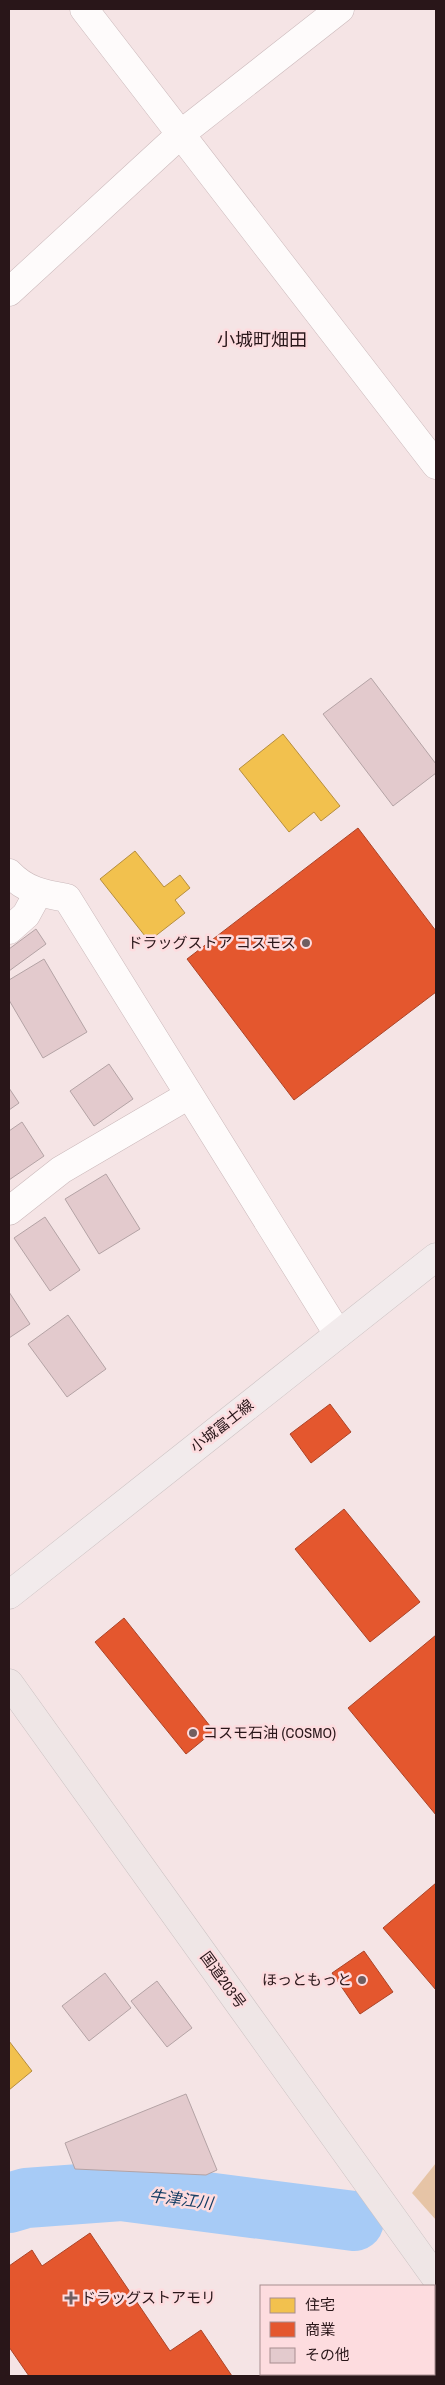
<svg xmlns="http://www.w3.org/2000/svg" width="445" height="2385" viewBox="0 0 445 2385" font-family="'Archivo Narrow','Noto Sans JP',sans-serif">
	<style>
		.green { fill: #e6c4a6 }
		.homes { fill: #f2c14e; stroke: #b68e3e }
		.shops { fill: #e4572e; stroke: #ac4428 }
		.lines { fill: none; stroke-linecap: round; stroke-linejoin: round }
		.river { stroke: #a7cbf6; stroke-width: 60 }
		.building { fill: #e3cacd; stroke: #b4a3a5 }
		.minor-casing { stroke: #cbb9bb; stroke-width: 29 }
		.primary-casing { stroke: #ccc2c3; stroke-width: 29 }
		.trunk-casing { stroke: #ccc2c3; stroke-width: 29 }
		.minor { stroke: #fefbfb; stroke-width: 28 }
		.primary { stroke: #f2ebec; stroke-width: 28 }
		.trunk { stroke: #efe6e6; stroke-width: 28 }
		.poi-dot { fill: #705e60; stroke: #fddcdf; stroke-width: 2 }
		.labels { text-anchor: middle; stroke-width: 5; stroke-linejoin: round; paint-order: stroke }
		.poi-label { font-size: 15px; fill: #291619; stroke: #fddcdf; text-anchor: end }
		.street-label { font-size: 15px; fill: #291619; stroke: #fddcdf }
		.water-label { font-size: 16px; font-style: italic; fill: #133c63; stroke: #fddcdf }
		.quarter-label { font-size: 18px; fill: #291619; stroke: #fddcdf }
	</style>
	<rect width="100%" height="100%" fill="#f5e4e5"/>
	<polygon class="green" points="436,2163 436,2220 412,2193"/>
	<g class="homes">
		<polygon points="283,734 340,806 321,821 314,812 289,832 239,769"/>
		<polygon points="135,851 164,887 180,875 190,888 175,900 185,913 149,941 100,879"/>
		<polygon points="9,2041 32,2071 9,2090"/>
	</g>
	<g class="shops">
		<polygon points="358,828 436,931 436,992 294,1100 187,959"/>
		<polygon points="330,1404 351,1432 311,1463 290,1434"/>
		<polygon points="344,1509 420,1602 370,1642 295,1549"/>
		<polygon points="124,1618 214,1731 186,1754 95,1642"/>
		<polygon points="436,1635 436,1815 348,1708"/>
		<polygon points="436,1883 436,1990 383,1928"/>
		<polygon points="364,1951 393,1992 360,2014 332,1973"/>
		<polygon points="90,2233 170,2351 201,2330 232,2376 29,2376 9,2347 9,2266 32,2250 42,2266"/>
	</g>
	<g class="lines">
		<polyline class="river" points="9,2203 26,2198 121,2191 354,2221"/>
	</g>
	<g class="building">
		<polygon points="371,678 436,764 436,773 393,806 323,714"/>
		<polygon points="36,929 46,944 9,971 9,949"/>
		<polygon points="44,959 87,1032 43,1058 9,1000 9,980"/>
		<polygon points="109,1064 133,1099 94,1126 70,1091"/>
		<polygon points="9,1088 19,1103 9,1110"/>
		<polygon points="22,1122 44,1156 9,1180 9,1131"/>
		<polygon points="106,1174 140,1229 99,1254 65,1199"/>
		<polygon points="45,1217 80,1270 50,1291 14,1238"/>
		<polygon points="9,1292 30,1324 9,1338"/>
		<polygon points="68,1315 106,1369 67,1397 28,1344"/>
		<polygon points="105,1973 131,2008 89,2041 62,2006"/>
		<polygon points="157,1981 192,2028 167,2047 131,2001"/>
		<polygon points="186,2094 217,2170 206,2175 75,2169 65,2143"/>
	</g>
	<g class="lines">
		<g class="minor-casing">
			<g id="minor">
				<polyline points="84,9 436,465"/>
				<polyline points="9,292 182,133 340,9"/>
				<path d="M9,873C26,891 44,894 67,898L338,1334"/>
				<polyline points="9,930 26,915 38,893"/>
				<polyline points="9,1211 61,1170 189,1095"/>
				<polyline points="434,2312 436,2310"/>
				<polyline points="341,2376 344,2374"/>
			</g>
		</g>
		<g class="primary-casing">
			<polyline id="primary" points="9,1595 436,1257"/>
		</g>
		<g class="trunk-casing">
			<polyline id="trunk" points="9,1683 436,2278"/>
		</g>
		<use href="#minor" class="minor"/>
		<use href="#primary" class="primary"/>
		<use href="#trunk" class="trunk"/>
	</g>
	<g class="poi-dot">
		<circle cx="306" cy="943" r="5"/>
		<circle cx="193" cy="1733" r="5"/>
		<circle cx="362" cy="1980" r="5"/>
		<path d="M68.5 2290.5h5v5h5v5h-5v5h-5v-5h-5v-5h5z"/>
	</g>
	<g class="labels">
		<g class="poi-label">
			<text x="296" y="948">ドラッグストア コスモス</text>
			<text x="203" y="1738" text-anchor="start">コスモ石油 (COSMO)</text>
			<text x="352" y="1985">ほっともっと</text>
			<text x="81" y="2303" text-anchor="start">ドラッグストアモリ</text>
		</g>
		<g class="street-label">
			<text transform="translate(222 1426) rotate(-38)" y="5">小城富士線</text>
			<text transform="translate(223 1980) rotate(54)" y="5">国道203号</text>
		</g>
		<g class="water-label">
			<text transform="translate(181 2199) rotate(7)" y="6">牛津江川</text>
		</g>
		<g class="quarter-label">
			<text x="262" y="346">小城町畑田</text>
		</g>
	</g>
	<rect width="445" height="2385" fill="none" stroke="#291619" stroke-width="20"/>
	<rect x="260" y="2285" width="175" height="90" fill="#fddcdf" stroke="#a88d90"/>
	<rect x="270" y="2298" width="25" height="15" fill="#f2c14e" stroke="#a88d90"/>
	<text x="305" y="2310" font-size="15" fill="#291619">住宅</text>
	<rect x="270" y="2322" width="25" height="15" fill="#e4572e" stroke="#a88d90"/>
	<text x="305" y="2335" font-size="15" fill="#291619">商業</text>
	<rect x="270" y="2348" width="25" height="15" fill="#e3cacd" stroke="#a88d90"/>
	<text x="305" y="2360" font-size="15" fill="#291619">その他</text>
</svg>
